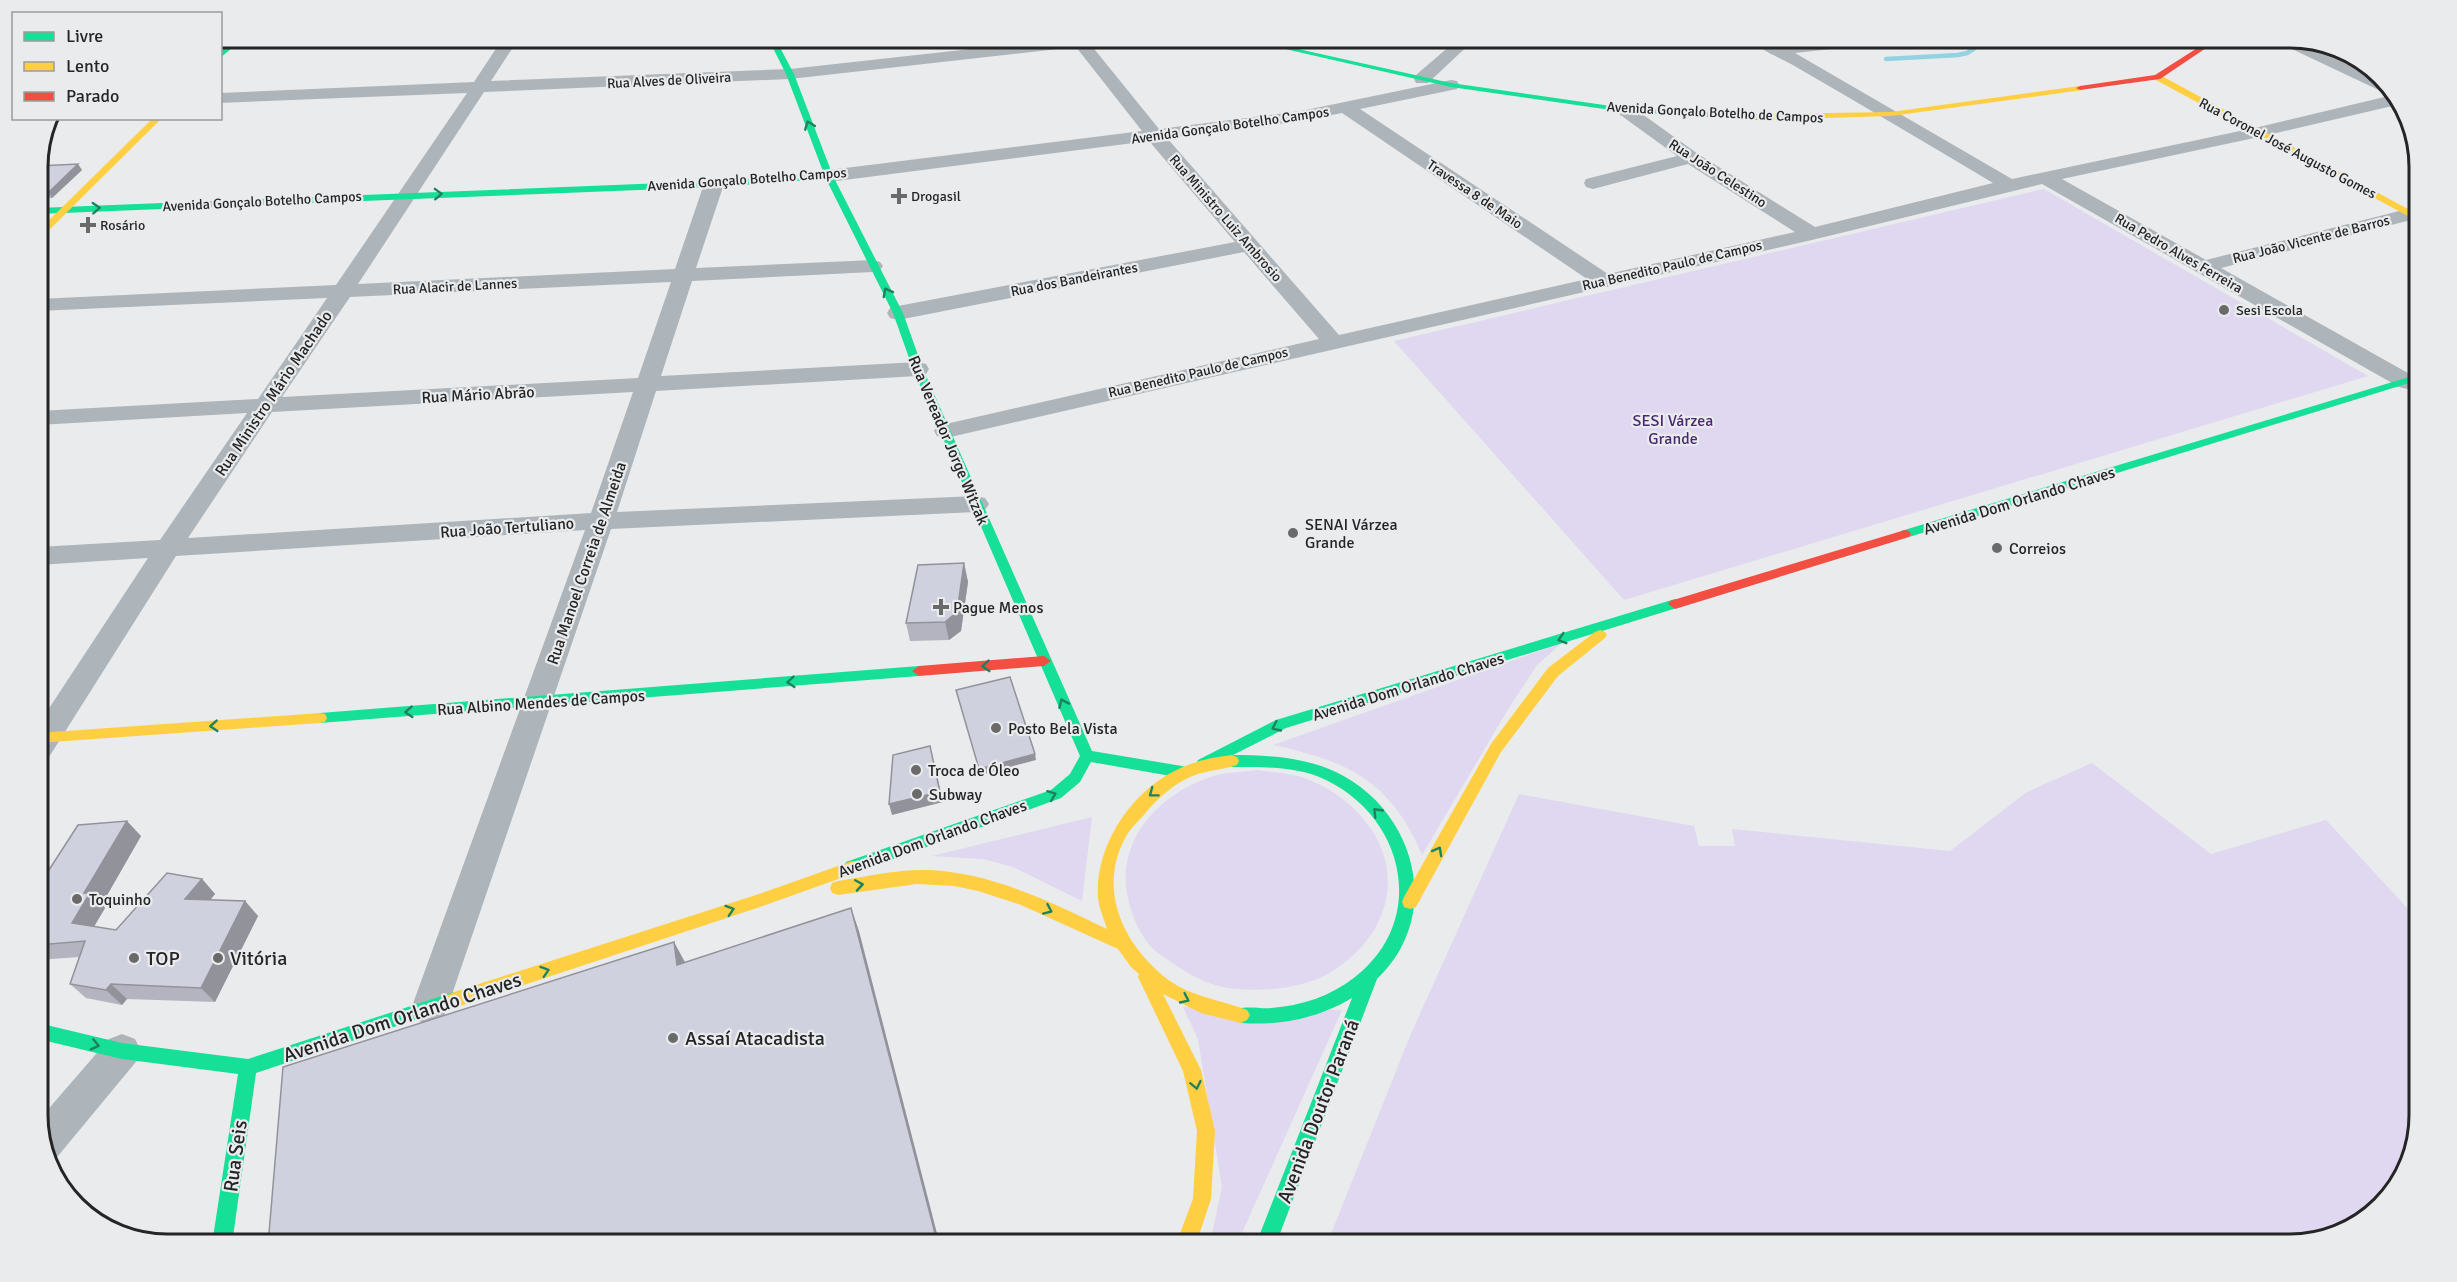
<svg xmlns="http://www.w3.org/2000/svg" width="2457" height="1282" viewBox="0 0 2457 1282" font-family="Signika,sans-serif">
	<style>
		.green { fill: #e0d7f1 }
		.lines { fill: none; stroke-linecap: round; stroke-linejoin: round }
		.stream { stroke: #92d2e1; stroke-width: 4.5 }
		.street { fill: #adb5bb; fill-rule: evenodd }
		.fast { fill: #16e098; fill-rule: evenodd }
		.slow { fill: #ffcf43; fill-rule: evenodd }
		.jam { fill: #f24e42; fill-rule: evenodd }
		.wall { fill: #b3b4bf }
		.shaded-wall { fill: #92929b }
		.building { fill: #d0d1de; stroke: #92929b; stroke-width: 1.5 }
		.oneway { stroke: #1e825f }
		.poi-dot { fill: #6a6a6b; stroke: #e9ebed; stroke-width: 2 }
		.labels { text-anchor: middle; stroke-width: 4.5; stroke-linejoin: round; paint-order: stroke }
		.far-street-label { font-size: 14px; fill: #252526; stroke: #e9ebed }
		.far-poi-label { font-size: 14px; fill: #252526; stroke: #e9ebed; text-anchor: start }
		.street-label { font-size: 16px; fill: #252526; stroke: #e9ebed }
		.park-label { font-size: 16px; fill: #4a2871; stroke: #e9ebed }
		.poi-label { font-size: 16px; fill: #252526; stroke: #e9ebed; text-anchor: start }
		.near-poi-label { font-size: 20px; fill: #252526; stroke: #e9ebed; text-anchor: start }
		.near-street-label { font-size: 20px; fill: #252526; stroke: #e9ebed }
		.rim { fill: none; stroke: #252526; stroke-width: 3 }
	</style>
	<rect width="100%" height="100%" fill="#eaebec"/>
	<g class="green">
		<polygon points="2044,189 2368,376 1624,600 1394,341"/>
		<path d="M1562,643L1537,665L1510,706L1422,855C1391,781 1348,761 1273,745Z"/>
		<polygon points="2092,763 2211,854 2326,820 2419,921 2419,1115 2406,1173 2355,1227 2291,1244 1327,1244 1410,1036 1519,794 1694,826 1699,846 1735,846 1732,829 1950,851 2027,792"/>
		<path d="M1257,770C1270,772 1285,773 1298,776C1328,785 1356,805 1373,832C1407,887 1379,947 1324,976C1298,989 1264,991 1236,989C1206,987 1181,969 1158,953C1142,941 1132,917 1128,898C1115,839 1161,791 1217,775C1229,772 1244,772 1257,770Z"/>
		<polygon points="1092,817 1082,901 1013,867 983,859 932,856"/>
		<polygon points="1183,1007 1342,1010 1237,1244 1210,1244 1222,1187 1198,1039"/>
	</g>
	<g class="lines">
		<polyline class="stream" points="1886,59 1958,55 1967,53 1990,38"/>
		<g class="street">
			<path d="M503,38H519L491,81L790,69L1069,38H1123L1121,41L1091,45L1159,129L1301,111L1451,80L1457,81L1459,85L1457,89L1360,109L1608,274L1795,232L1688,164L1593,189L1586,187L1584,183L1586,179L1677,156L1619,114L1616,110L1619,106H1631L1698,154L1815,227L1993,183C1926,143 1859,103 1791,64C1780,58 1754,47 1749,38H1768L1780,45L1846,38H1894L1892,41L1886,43L1795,53L2012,179L2259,127L2397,94L2401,104L2259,137L2062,179L2206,260L2419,206V218L2221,268L2415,377L2419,382L2415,387L2407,389L2399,387L2042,184L1812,240L946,438L937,436L934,431L937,426L1319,339L1244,252L898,320L890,318L887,313L890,308L898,306L1235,242L1149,141L829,182L822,180L820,176L822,172L829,170L1142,131L1076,47L790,79L484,92L358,284L675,269L704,184L707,180H721L724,184L696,268L873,260L880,262L883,266L880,270L873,272L692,281L661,376L918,362L926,364L929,369L926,374L918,376L656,391L617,512L976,496L985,498L989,504L985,510L976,512L611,529L447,1009L442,1020L429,1025L416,1020L411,1009L585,530L176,556L49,757L38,761V725L148,558L38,565V547L160,540L247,413L38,425V411L258,399L327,298L38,311V299L336,285L467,93L220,103V93L474,82ZM1342,113L1587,279L1339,335L1167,138L1301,121ZM671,282L638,378L282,397L350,297ZM633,392L591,513L188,538L272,412Z"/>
			<polygon points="1459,38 1476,38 1428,83 1416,83 1414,79 1416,75"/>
			<polygon points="2273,38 2296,39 2376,76 2395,93 2385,93 2275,41"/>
			<polygon points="122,1034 135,1039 141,1051 135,1063 58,1156 50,1159 38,1121 109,1039"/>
		</g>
		<g class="fast">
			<polygon points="236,38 244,38 220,58 220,51"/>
			<polygon points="768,38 775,38 794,74 833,176 903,313 923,369 1092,751 1182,766 1187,768 1189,772 1187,776 1182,778 1091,762 1080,782 1061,798 858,872 852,873 846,872 844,867 846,862 1051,790 1070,774 1080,756 913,369 893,313 826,179 714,187 38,214 38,208 714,181 824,174 786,74"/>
			<polygon points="1237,38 1249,38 1451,83 1625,108 1758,114 1762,117 1758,120 1625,112 1451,87"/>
			<polygon points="2419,374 2419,380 1909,537 1901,537 1899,534 1901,531"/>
			<path d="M1675,599L1680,601L1682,604L1680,607L1286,728L1233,755C1268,755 1304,757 1336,772C1416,810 1444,916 1377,979L1276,1244H1256L1352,998C1318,1018 1281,1026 1241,1023L1235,1020L1232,1015L1235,1010C1246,1005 1259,1009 1271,1008C1301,1006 1331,996 1355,977C1428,920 1405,818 1326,780C1297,766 1264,767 1232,767L1227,765L1226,759L1203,770L1198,768L1196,764L1198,760L1276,720Z"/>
			<polygon points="919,666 926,671 919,676 320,723 315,722 313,718 315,714 320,713"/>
			<polygon points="454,992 460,995 463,1000 460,1005 256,1073 232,1244 212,1244 238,1074 122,1059 38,1039 38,1023 122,1043 248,1059"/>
		</g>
		<g class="slow">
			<polygon points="2154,75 2160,75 2419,215 2419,222 2154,79"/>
			<polygon points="2080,86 2083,86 2083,90 1891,116 1758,120 1754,117 1758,114 1891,112"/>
			<polygon points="153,118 162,118 41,238 38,239 38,231"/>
			<polygon points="1600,630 1605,632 1607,635 1605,638 1558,676 1501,752 1416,907 1410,909 1404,907 1402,902 1404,897 1491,744 1548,668 1595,632"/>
			<polygon points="320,713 325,714 327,718 325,722 320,723 38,743 38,733"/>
			<path d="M1232,755L1237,757L1239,761L1237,765C1219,771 1202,770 1184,780C1168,789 1155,801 1143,816C1138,821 1132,827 1128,833C1095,888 1123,946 1170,981C1193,997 1221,1000 1247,1010L1250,1015L1247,1020L1241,1023L1201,1013L1163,994L1201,1070L1215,1131L1211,1199L1196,1244H1176L1193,1199L1197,1131L1183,1071L1138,977L1139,974L1131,967L1118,949L1021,905L978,891L954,886L917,884L838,895L832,893L830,888L832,883L838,881C868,876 899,869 929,870C993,873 1051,902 1107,929C1104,919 1099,908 1098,898C1095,844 1133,788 1183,767C1199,760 1215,757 1232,755Z"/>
			<polygon points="852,861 858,862 860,867 858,872 760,907 454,1008 448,1005 445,1000 448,995 454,992 759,894"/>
		</g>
		<g class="jam">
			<polygon points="2213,38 2221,38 2160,79 2080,90 2076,88 2080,86 2155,75"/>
			<polygon points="1905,530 1909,531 1911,534 1909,537 1675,609 1668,604 1670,601"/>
			<polygon points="1044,656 1051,661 1044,666 919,676 912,671 919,666"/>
		</g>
	</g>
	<g class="wall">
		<polygon points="38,166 82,170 52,198 38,199"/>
		<polygon points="964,563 968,582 961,631 949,640 910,641 906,623"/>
		<polygon points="141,836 102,904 105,908 94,926 116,930 202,879 215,894 210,900 245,901 258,916 215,1002 127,999 122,1005 86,998 70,984 79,957 38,960 38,874 47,873"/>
	</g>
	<g class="shaded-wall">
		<polygon points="78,164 82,170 52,198 49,192"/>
		<polygon points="964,563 968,582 961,631 949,640 945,622"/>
		<polygon points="930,746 943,802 892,815 889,804"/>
		<polygon points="1035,754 1036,760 980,775 979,769"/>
		<polygon points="127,821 141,836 102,904 105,908 88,937 72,923 84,893"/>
		<polygon points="202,879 215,894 199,914 185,899"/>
		<polygon points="245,901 258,916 215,1002 201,988"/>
		<polygon points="851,908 859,931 940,1245 938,1245"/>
		<polygon points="674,942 686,964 677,965"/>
		<polygon points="111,984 127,999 122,1005 106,990"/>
	</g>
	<g class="building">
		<polygon points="78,164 49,192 38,193 38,166"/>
		<polygon points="964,563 957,612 945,622 906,623 918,565"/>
		<polygon points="1010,677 1035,754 979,769 956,690"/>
		<polygon points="930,746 940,792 889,804 893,755"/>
		<polygon points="127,821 84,893 90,893 72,923 116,930 167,873 202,879 185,899 245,901 201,988 111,984 106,990 70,984 85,941 38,945 38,874 47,873 78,825"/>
		<polygon points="851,908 938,1245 268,1245 283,1067 674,942 677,965"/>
	</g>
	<defs><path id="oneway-chevron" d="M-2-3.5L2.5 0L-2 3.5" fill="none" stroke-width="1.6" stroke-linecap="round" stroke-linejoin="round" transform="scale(1.5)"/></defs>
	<g class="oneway">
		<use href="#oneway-chevron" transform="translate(809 125) rotate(-111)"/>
		<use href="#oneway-chevron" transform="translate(438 194) rotate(-2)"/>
		<use href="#oneway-chevron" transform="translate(96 208) rotate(-3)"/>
		<use href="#oneway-chevron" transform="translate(887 292) rotate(-118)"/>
		<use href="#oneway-chevron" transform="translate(1562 639) rotate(163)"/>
		<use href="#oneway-chevron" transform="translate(986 666) rotate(176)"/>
		<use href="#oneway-chevron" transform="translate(791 682) rotate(175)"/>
		<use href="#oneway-chevron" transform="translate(1063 703) rotate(-114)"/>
		<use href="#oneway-chevron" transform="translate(409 712) rotate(176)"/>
		<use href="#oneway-chevron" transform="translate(214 726) rotate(176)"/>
		<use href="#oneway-chevron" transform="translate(1276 727) rotate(155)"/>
		<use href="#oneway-chevron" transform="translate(1153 793) rotate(143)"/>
		<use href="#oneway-chevron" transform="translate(1052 795) rotate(-21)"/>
		<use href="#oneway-chevron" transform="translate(1377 812) rotate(-134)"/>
		<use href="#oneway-chevron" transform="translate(1438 851) rotate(-61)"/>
		<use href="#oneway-chevron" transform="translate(859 885) rotate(-9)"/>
		<use href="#oneway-chevron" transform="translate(730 910) rotate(-18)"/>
		<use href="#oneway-chevron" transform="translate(1048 910) rotate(24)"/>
		<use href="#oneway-chevron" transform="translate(545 971) rotate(-18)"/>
		<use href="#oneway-chevron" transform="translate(1185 999) rotate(25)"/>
		<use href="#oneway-chevron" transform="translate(95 1045) rotate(13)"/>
		<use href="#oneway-chevron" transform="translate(1196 1085) rotate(78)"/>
	</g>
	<g class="poi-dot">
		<path d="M896 187h6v6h6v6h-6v6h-6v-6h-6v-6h6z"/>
		<path d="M85 216h6v6h6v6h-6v6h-6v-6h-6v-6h6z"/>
		<circle cx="2224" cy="310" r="6"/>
		<circle cx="1293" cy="533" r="6"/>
		<circle cx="1997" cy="548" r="6"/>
		<path d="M938 598h6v6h6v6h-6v6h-6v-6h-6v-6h6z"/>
		<circle cx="996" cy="728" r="6"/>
		<circle cx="916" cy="770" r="6"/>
		<circle cx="917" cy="794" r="6"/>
		<circle cx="77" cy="899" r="6"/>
		<circle cx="134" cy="958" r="6"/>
		<circle cx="218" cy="958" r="6"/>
		<circle cx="673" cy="1038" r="6"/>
	</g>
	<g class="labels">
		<g class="far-street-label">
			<text transform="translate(669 80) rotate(-3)" y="5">Rua Alves de Oliveira</text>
			<text transform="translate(1715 112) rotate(3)" y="5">Avenida Gonçalo Botelho de Campos</text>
			<text transform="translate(1230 125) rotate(-8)" y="5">Avenida Gonçalo Botelho Campos</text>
			<text transform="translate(2288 148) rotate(28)" y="5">Rua Coronel José Augusto Gomes</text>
			<text transform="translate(1718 173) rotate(33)" y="5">Rua João Celestino</text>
			<text transform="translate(747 179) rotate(-4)" y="5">Avenida Gonçalo Botelho Campos</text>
			<text transform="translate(1475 194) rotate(34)" y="5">Travessa 8 de Maio</text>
			<text transform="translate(262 201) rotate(-3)" y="5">Avenida Gonçalo Botelho Campos</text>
			<text transform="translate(1226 218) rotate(49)" y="5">Rua Ministro Luiz Ambrosio</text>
			<text transform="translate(2311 239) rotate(-14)" y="5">Rua João Vicente de Barros</text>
			<text transform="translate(2179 253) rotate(30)" y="5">Rua Pedro Alves Ferreira</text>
			<text transform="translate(1672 265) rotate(-13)" y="5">Rua Benedito Paulo de Campos</text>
			<text transform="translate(1074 279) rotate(-11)" y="5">Rua dos Bandeirantes</text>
			<text transform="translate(455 286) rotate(-3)" y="5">Rua Alacir de Lannes</text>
			<text transform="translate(1198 372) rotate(-13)" y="5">Rua Benedito Paulo de Campos</text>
		</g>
		<g class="far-poi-label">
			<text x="911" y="201">Drogasil</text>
			<text x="100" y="230">Rosário</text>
			<text x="2236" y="315">Sesi Escola</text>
		</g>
		<g class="street-label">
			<text transform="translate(273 393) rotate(-56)" y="6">Rua Ministro Mário Machado</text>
			<text transform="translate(478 394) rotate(-3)" y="6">Rua Mário Abrão</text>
			<text transform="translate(949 440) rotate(67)" y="6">Rua Vereador Jorge Witzak</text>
			<text transform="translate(2019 500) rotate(-17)" y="6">Avenida Dom Orlando Chaves</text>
			<text transform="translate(507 527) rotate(-4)" y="6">Rua João Tertuliano</text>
			<text transform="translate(586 563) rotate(-71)" y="6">Rua Manoel Correia de Almeida</text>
			<text transform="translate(1408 686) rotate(-17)" y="6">Avenida Dom Orlando Chaves</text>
			<text transform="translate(541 702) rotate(-4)" y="6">Rua Albino Mendes de Campos</text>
			<text transform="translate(932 838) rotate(-20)" y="6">Avenida Dom Orlando Chaves</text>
		</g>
		<g class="park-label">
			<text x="1673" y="426">SESI Várzea<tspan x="1673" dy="18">Grande</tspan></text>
		</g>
		<g class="poi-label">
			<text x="1305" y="530">SENAI Várzea<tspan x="1305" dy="18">Grande</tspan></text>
			<text x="2009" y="554">Correios</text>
			<text x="953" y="613">Pague Menos</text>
			<text x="1008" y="734">Posto Bela Vista</text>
			<text x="928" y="776">Troca de Óleo</text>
			<text x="929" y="800">Subway</text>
			<text x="89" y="905">Toquinho</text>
		</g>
		<g class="near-poi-label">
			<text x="146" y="965">TOP</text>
			<text x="230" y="965">Vitória</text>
			<text x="685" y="1045">Assaí Atacadista</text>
		</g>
		<g class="near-street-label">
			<text transform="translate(402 1017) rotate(-18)" y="7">Avenida Dom Orlando Chaves</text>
			<text transform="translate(1318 1111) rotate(-69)" y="7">Avenida Doutor Paraná</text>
			<text transform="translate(235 1156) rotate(-82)" y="7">Rua Seis</text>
		</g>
	</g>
	<path d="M0 0H2457V1282H0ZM167 48H2290A119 119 0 0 1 2409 167V1115A119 119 0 0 1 2290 1234H167A119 119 0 0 1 48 1115V167A119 119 0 0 1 167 48Z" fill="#e9ebed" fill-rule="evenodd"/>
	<path class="rim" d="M167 48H2290A119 119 0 0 1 2409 167V1115A119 119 0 0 1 2290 1234H167A119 119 0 0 1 48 1115V167A119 119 0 0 1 167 48Z"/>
	<rect x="12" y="12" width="210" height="108" fill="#e9ebed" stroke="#9b9c9d" stroke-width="1.5"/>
	<rect x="24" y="32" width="30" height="9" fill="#16e098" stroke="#9b9c9d" stroke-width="1.5"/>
	<text x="66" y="42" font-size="18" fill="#252526">Livre</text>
	<rect x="24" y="62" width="30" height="9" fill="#ffcf43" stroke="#9b9c9d" stroke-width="1.5"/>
	<text x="66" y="72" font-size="18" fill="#252526">Lento</text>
	<rect x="24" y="92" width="30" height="9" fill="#f24e42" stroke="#9b9c9d" stroke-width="1.5"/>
	<text x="66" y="102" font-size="18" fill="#252526">Parado</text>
</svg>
